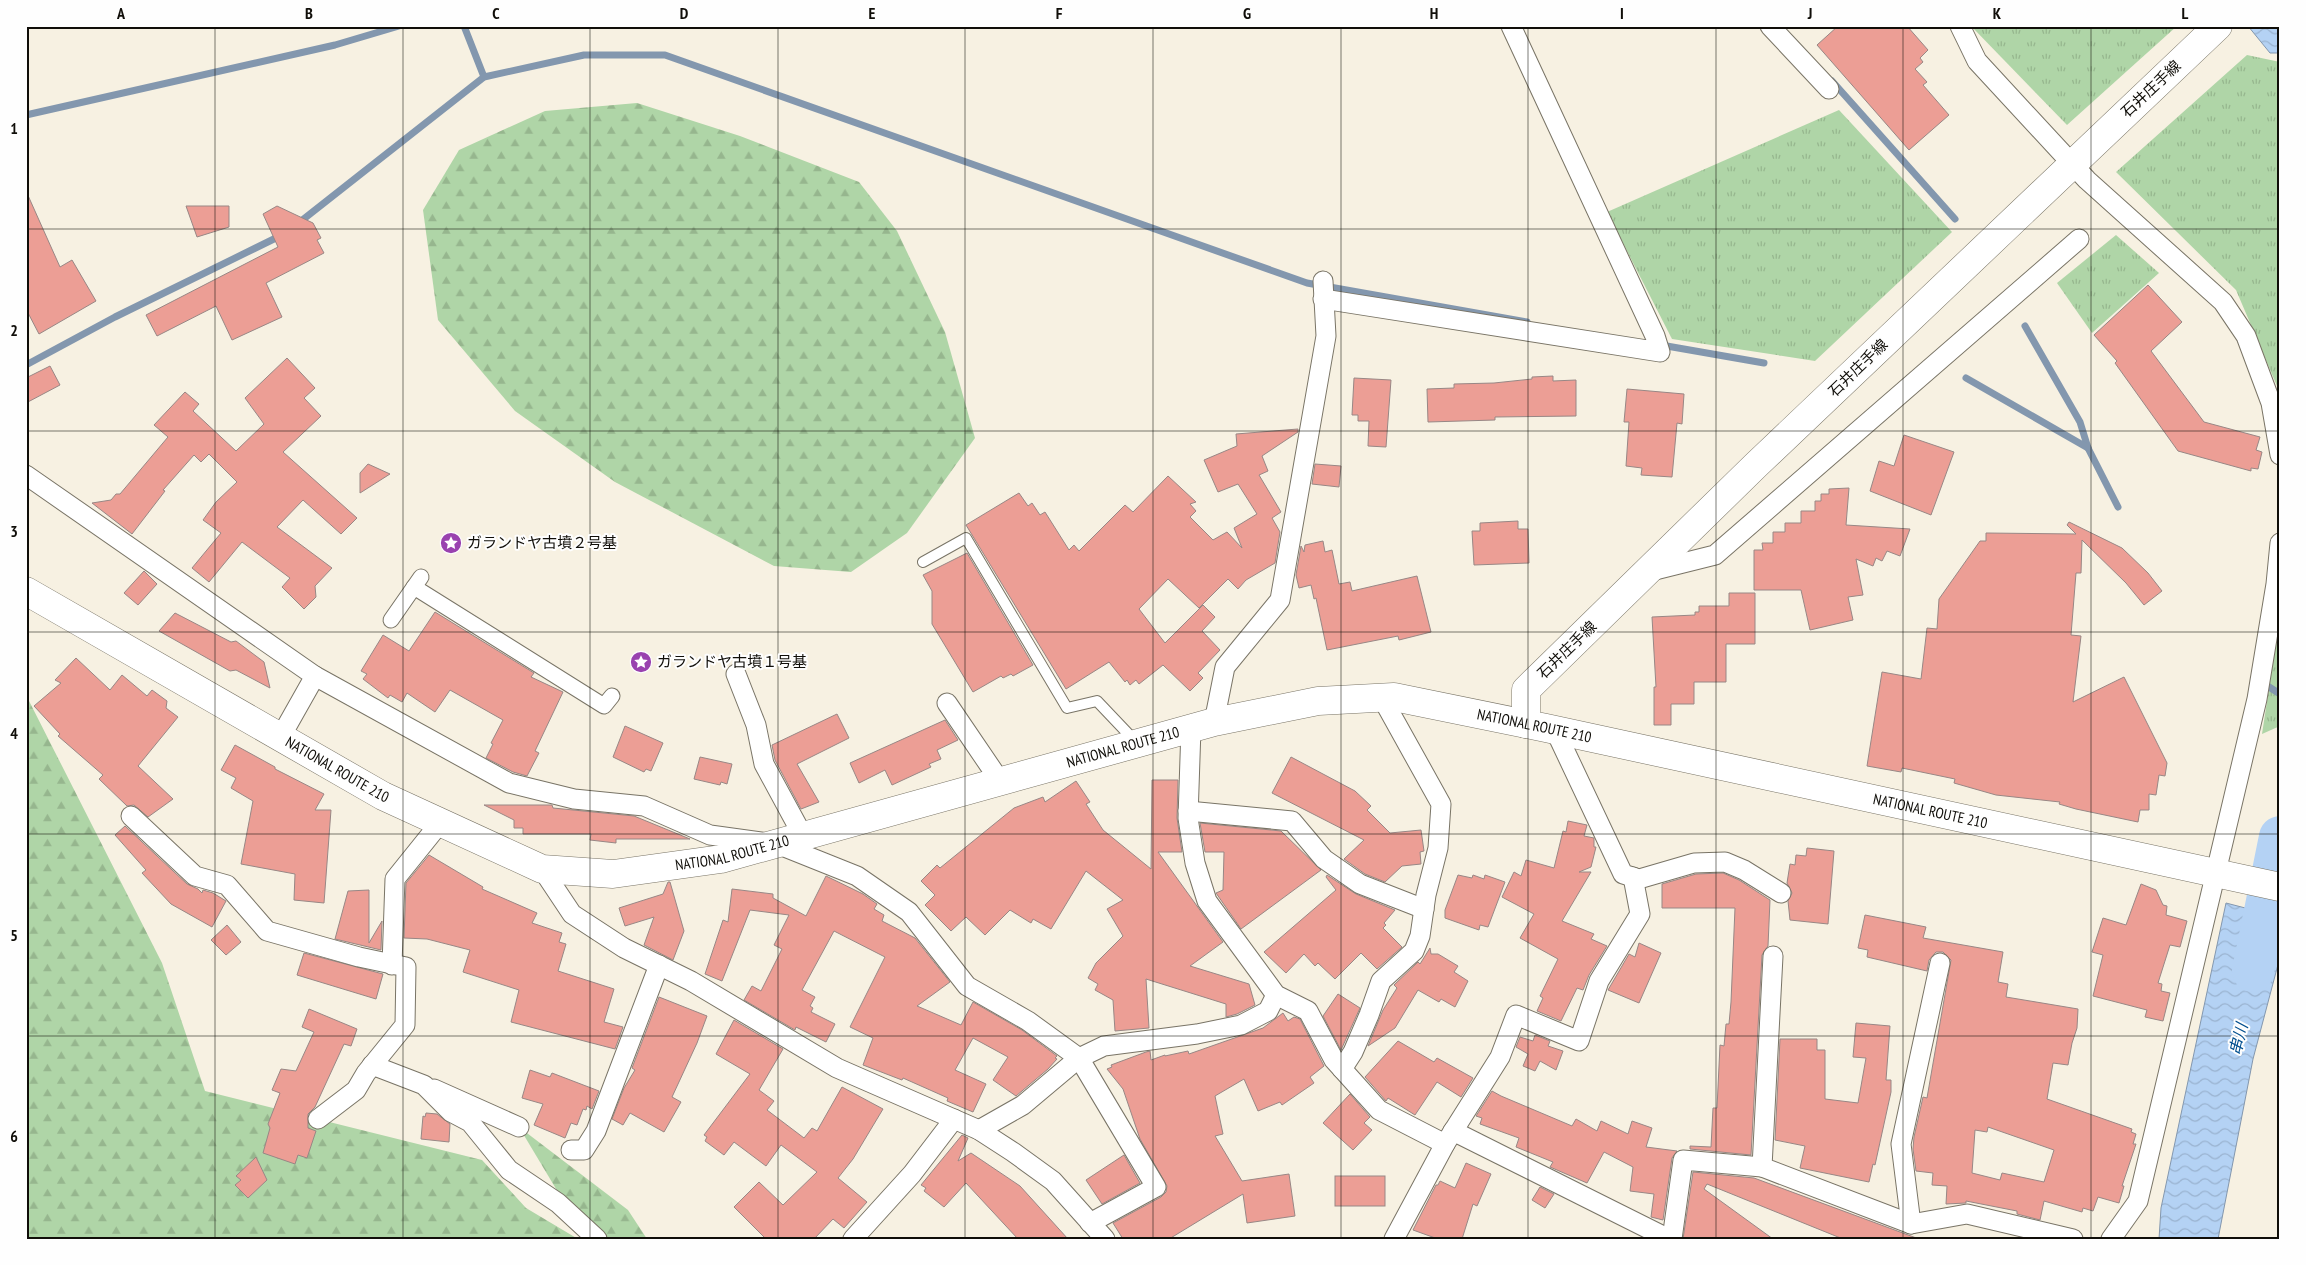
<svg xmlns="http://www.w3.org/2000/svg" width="2306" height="1265" viewBox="0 0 2306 1265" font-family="'PT Sans Narrow','Noto Sans JP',sans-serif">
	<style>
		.grass { fill: url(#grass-tufts) }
		.forest { fill: url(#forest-firs) }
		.water { fill: url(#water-waves); stroke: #8397ae }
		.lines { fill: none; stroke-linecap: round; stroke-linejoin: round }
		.stream { stroke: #8397ae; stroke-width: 7 }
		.river { stroke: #b4d2f4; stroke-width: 42 }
		.building { fill: #ec9e95; stroke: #988785; fill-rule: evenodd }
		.service-casing { stroke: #797466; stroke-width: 12 }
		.pedestrian-casing { stroke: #797466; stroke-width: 17 }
		.minor-casing { stroke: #797466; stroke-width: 21 }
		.secondary-casing { stroke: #797466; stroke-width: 29 }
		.trunk-casing { stroke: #797466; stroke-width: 29 }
		.service { stroke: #fff; stroke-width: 10 }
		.pedestrian { stroke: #fff; stroke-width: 15 }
		.minor { stroke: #fff; stroke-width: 19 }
		.secondary { stroke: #fff; stroke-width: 28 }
		.trunk { stroke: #fff; stroke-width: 28 }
		.grid { fill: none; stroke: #100e09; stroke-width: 1; stroke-opacity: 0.55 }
		.labels { text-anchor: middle; stroke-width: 4; stroke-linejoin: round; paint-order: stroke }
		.street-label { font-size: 15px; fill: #100e09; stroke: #fefefe }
		.poi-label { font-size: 15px; fill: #100e09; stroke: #fefefe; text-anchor: start }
		.water-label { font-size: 16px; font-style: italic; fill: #004e8e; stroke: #fefefe }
		.neatline { fill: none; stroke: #100e09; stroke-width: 2 }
		.grid-label { font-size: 16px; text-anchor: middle; font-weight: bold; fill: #100e09 }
	</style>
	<defs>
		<pattern id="grass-tufts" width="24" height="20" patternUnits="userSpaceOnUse" patternTransform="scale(1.25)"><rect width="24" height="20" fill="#afd5a7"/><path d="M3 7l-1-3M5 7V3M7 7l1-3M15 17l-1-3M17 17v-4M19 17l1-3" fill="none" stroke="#96b68e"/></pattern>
		<pattern id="forest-firs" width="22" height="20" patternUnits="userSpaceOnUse" patternTransform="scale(1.25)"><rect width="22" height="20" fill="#afd5a7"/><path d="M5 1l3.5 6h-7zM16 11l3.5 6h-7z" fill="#96b68e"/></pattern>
		<pattern id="water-waves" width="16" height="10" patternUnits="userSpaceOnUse" patternTransform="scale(1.25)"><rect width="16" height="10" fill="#b4d2f4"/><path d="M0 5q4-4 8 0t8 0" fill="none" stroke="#9ab3d0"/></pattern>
	</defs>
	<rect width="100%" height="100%" fill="#f7f1e2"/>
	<g class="grass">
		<polygon points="1971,26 2177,26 2067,125"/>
		<polygon points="2247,55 2280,62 2280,393 2236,290 2116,172"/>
		<polygon points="1839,110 1952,232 1815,361 1672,339 1607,212"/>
		<polygon points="2116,235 2159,273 2092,333 2057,283"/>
		<polygon points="2280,617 2280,726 2262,734"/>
	</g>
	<g class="forest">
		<polygon points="637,103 740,136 859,182 897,231 945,332 975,438 907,533 851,572 774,566 615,482 515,411 438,320 423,210 459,150 545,111"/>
		<polygon points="26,695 162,963 205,1091 482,1160 526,1208 578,1239 26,1239"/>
		<polygon points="519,1127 628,1210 647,1239 586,1239"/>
	</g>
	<g class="water">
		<polygon points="2248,26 2280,26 2280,53 2270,53"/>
		<polygon points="2226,903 2280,917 2280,957 2253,1059 2218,1239 2159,1239 2161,1208"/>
	</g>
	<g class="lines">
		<g class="stream">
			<polyline points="464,26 484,77"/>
			<polyline points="1832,81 1955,219"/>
			<polyline points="26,115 335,45 399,26"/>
			<polyline points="296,225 484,77 584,55 665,55 1307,283 1527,322"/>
			<polyline points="2025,326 2080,422 2088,448 2118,507"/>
			<polyline points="1661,345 1764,363"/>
			<polyline points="26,365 115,317 282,235"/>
			<polyline points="1966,378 2088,448"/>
			<polyline points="2266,685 2280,694"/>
		</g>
		<polyline class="river" points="2253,971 2280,837"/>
	</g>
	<g class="building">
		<polygon points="1838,26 1907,26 1928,50 1920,58 1923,62 1915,69 1927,82 1923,85 1949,115 1909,150 1817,45"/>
		<polygon points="26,191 60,267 72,260 96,301 39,334 26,309"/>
		<polygon points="186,206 229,206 229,227 197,237"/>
		<polygon points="277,206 313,223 321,238 317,240 324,253 266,283 282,317 232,340 216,306 157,336 146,315 278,247 263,214"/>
		<polygon points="2148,285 2182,322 2151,351 2204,422 2260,437 2256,450 2262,452 2258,469 2251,468 2251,471 2178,451 2115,363 2117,361 2094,335"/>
		<polygon points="287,358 315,388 304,398 321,416 283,452 357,518 341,534 303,500 277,527 332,568 315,586 316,597 304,609 282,587 290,578 242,542 209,582 192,568 221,533 203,520 216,502 237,482 209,454 201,462 194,455 163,490 165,491 132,534 92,503 111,500 116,494 120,494 168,437 154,425 185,392 199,404 193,411 236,451 264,424 245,398"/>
		<polygon points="50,366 60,385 26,403 26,378"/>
		<polygon points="1553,376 1553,381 1576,380 1576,416 1495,417 1495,420 1428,422 1427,389 1454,388 1454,384 1494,383 1532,379 1532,377"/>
		<polygon points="1354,378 1391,380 1386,447 1368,446 1369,421 1358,421 1358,415 1352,415"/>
		<polygon points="1627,389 1684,394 1682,424 1677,423 1672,477 1641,475 1642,468 1626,466 1629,422 1624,422"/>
		<polygon points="1298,429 1298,432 1262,456 1268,471 1259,475 1281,512 1272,518 1280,532 1275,563 1246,580 1238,589 1228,579 1199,608 1168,579 1139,609 1165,643 1203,605 1215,617 1202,631 1220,650 1198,673 1203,678 1190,691 1163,665 1139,684 1136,680 1130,685 1127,680 1125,682 1109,662 1066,689 966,525 1019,493 1028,506 1032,503 1040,515 1045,512 1069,550 1074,545 1079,551 1125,505 1133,512 1168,476 1196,502 1190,504 1196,511 1190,517 1213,540 1227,532 1242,548 1234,528 1257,514 1238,484 1218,492 1204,460 1237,446 1236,434"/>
		<polygon points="1904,435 1954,452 1931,515 1870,491 1879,461 1894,466"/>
		<polygon points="368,464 390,474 360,493 360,473"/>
		<polygon points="1315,464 1341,466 1339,487 1312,484"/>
		<polygon points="1849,488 1846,525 1910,529 1900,556 1887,551 1882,561 1876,558 1873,566 1856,559 1863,595 1848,597 1853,620 1810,630 1801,590 1754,590 1754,550 1763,550 1762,543 1773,543 1773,532 1785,532 1785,523 1801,523 1801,511 1815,511 1815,501 1821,501 1821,494 1829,494 1829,489"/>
		<polygon points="1518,521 1518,529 1528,529 1529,563 1474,565 1472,531 1480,531 1480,523"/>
		<polygon points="2069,522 2122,548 2148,573 2162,591 2144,605 2126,583 2082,540 2081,573 2076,573 2071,635 2081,636 2073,702 2124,677 2167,763 2165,776 2159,775 2156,795 2149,794 2149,810 2140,810 2138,822 2076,809 2059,804 2060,802 1996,795 1954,783 1955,779 1902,768 1901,772 1867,766 1882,672 1921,679 1927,628 1937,629 1939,599 1980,541 1986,541 1986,533 2076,534 2067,525"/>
		<polygon points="1323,541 1325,552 1332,550 1339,584 1350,582 1352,591 1417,576 1431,632 1399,640 1398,636 1327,650 1316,598 1314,599 1311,585 1299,588 1296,575 1301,546 1304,552 1305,545"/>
		<polygon points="967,553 1033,665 1013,676 1011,674 1003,678 1001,676 973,692 932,624 932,591 923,575"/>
		<polygon points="144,571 157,584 138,605 124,593"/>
		<polygon points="1729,593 1755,593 1755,644 1726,644 1726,682 1694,682 1694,704 1671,704 1671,725 1654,725 1654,687 1656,687 1652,617 1695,615 1695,612 1699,612 1699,606 1729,606"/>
		<polygon points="435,612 534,673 531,677 563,692 535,751 539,753 527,776 513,772 486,758 493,744 491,743 503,720 450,690 435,712 407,693 402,702 390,695 388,698 363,679 367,674 361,671 383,635 409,651"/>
		<polygon points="175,613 231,642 236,641 264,662 270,688 236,670 230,671 159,631"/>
		<polygon points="76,658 110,690 122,675 147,696 152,690 167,701 166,708 178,717 138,766 173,799 148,817 134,805 127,806 99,779 103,775 58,736 60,734 34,706 61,683 55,680"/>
		<polygon points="837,714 849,738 797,764 819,802 801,809 775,760 772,745"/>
		<polygon points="945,720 958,740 937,750 941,759 929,764 931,767 892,785 885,770 859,783 850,763"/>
		<polygon points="625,726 663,743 651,771 646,769 644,772 613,757"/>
		<polygon points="235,745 275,767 275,769 324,794 315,810 331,810 324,903 294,900 295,874 241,864 253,801 231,788 236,778 221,770"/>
		<polygon points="700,757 732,764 727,784 721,782 720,785 694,779"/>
		<polygon points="1291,757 1355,791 1371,806 1367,810 1390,833 1421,830 1424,851 1420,852 1421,864 1402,866 1385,882 1365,874 1344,859 1364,840 1272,793"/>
		<polygon points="1152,780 1178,780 1177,818 1182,852 1158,852 1223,942 1190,966 1249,984 1255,1005 1237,1014 1226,1017 1226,1004 1146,979 1149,1028 1115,1031 1113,1000 1095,990 1098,984 1088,978 1096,963 1123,936 1107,909 1123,900 1086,871 1051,929 1033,919 1031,923 1010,910 985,935 966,917 951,931 925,905 935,895 921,881 937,865 940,868 1014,808 1043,797 1045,802 1076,781 1090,802 1086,804 1103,830 1151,869"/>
		<polygon points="484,805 552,805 553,808 634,816 690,839 616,839 616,843 590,840 591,834 523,834 523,828 514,828 514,820"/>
		<polygon points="1568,821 1587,825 1584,836 1594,838 1594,847 1596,847 1591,867 1579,872 1591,872 1562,921 1594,934 1591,939 1607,946 1589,975 1583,990 1577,988 1561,1021 1537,1011 1543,998 1540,996 1558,959 1520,938 1534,914 1502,897 1514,872 1521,876 1526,860 1554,868 1563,831 1566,832"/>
		<polygon points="1200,823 1281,831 1321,870 1241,929 1216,893 1223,890 1224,852 1205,852"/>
		<polygon points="125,826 187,884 198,889 202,893 203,890 213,893 226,901 212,927 171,904 142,873 146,870 115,835"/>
		<polygon points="1807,848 1834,851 1828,924 1790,920 1788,901 1792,893 1787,883 1790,864 1795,865 1796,855 1806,856"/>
		<polygon points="429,855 483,887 482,889 537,913 532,923 562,933 559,942 566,944 558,971 614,989 604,1022 623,1027 615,1049 511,1022 519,990 463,972 470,950 427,939 404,938 406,883"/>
		<polygon points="1723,873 1739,880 1770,900 1768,946 1762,955 1751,1155 1690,1149 1690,1146 1711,1147 1713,1108 1717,1108 1720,1045 1724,1046 1726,1024 1729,1024 1731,1002 1735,908 1662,908 1662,884 1696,874"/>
		<polygon points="1327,875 1356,894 1395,910 1384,923 1386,925 1383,928 1402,947 1377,969 1361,953 1335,979 1318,963 1315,966 1304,954 1286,973 1264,952 1336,890 1326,877"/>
		<polygon points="1458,875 1472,878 1473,875 1484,879 1485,875 1505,882 1488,927 1480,925 1479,930 1445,918 1445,910"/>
		<polygon points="826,876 863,894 877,904 874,909 884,915 882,921 915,938 950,982 917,1006 961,1025 973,1002 1022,1030 1057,1056 1055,1058 1057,1059 1048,1069 1016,1096 993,1080 1008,1057 973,1038 955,1070 986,1084 973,1112 947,1101 948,1098 903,1078 902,1080 863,1065 873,1038 850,1027 885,957 834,931 802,990 815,997 810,1006 813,1008 811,1012 835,1024 826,1042 796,1027 795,1030 744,1000 752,986 761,991 782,949 774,945 789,915 750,910 722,981 705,974 723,920 728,922 732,889 773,894 773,898 806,916"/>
		<polygon points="668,882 670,882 684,931 673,960 644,945 654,917 625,926 619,908 663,894"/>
		<polygon points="2141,884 2156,890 2163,905 2167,906 2166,915 2187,921 2180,947 2170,945 2158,983 2162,984 2161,991 2170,993 2163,1021 2145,1017 2147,1010 2093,996 2103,955 2092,952 2103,918 2126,925"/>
		<polygon points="369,890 369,943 382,921 381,950 335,939 348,891"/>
		<path d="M1865,915L1926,927L1923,938L2003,952L1998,982L2008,984L2006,997L2078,1009L2077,1028L2072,1043L2068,1065L2053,1063L2047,1099L2132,1129L2131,1132L2136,1134L2133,1144H2136L2122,1186H2124L2119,1203L2098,1197L2093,1211L2083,1208L2082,1212L2044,1201L2040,1220L2017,1214V1211L1966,1201V1203L1946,1204L1947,1186L1932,1185L1933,1173L1916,1171L1913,1149L1914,1137L1923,1097L1927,1098L1951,960L1943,952H1936L1929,960L1927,971L1867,957L1868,950L1858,948ZM1988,1127L2054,1150L2044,1182L2002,1173L2000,1180L1972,1173L1975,1130L1987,1132Z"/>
		<polygon points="227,925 241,942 226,955 211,940"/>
		<polygon points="1639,943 1661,953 1639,1003 1608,990 1629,954 1635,957"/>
		<polygon points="1430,948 1431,954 1438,954 1458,966 1454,972 1468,981 1455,1007 1441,999 1439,1002 1418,990 1395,1028 1368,1046 1383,1010 1397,988 1394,985 1418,962 1420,964"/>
		<polygon points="304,953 383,974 376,999 297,975"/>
		<polygon points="1338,994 1360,1008 1341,1050 1323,1016"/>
		<polygon points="659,997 707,1016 697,1043 672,1097 681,1102 664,1132 630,1113 623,1125 612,1119 624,1088 635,1070 632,1068"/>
		<polygon points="309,1009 357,1029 351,1046 344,1044 315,1107 308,1114 308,1128 316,1131 307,1158 298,1155 295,1164 263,1153 270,1128 268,1124 280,1093 272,1090 281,1069 296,1071 314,1032 302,1027"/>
		<polygon points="1283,1013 1288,1021 1294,1017 1300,1019 1324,1066 1310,1077 1314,1083 1282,1105 1280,1102 1258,1111 1244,1079 1215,1096 1223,1134 1215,1136 1242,1181 1289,1174 1295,1216 1247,1223 1243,1194 1169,1239 1123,1239 1113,1223 1161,1197 1166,1192 1167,1186 1140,1139 1123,1089 1107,1069 1112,1067 1111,1065 1146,1052 1150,1051 1151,1060 1165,1055 1165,1056 1188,1051 1189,1054 1263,1028"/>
		<polygon points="734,1020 783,1049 759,1090 774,1101 767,1110 804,1138 812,1128 817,1131 842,1087 883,1109 853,1159 838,1178 867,1202 844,1228 833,1219 814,1239 766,1239 734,1207 759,1182 783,1205 817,1172 781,1145 766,1166 734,1142 724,1155 705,1141 707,1137 704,1135 750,1074 716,1054"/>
		<polygon points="1856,1023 1890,1026 1886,1080 1891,1080 1891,1092 1875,1165 1873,1164 1869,1182 1800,1168 1805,1146 1775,1140 1780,1039 1817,1039 1817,1050 1825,1050 1825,1099 1858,1103 1866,1058 1853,1057"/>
		<polygon points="1535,1035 1550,1041 1548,1046 1563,1051 1556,1070 1540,1061 1535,1071 1523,1066 1528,1054 1516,1047 1520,1037 1533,1041"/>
		<polygon points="1398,1041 1434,1062 1437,1058 1473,1078 1461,1097 1437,1082 1415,1115 1388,1098 1386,1101 1365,1077"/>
		<polygon points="530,1070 550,1077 552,1073 599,1091 592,1109 587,1106 586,1110 583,1109 577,1125 571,1123 565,1138 534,1125 543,1104 522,1098"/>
		<polygon points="1492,1091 1501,1096 1572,1126 1576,1119 1597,1131 1601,1121 1628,1134 1632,1121 1652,1128 1646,1147 1677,1151 1672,1158 1663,1220 1651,1217 1654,1194 1630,1191 1633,1167 1604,1152 1587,1183 1550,1167 1553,1162 1516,1147 1519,1138 1480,1124 1482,1118 1476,1116"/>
		<polygon points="1350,1094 1370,1117 1364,1123 1372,1130 1353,1150 1323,1123"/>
		<polygon points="426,1113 437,1114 450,1124 449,1142 421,1139 423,1116 425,1117"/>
		<polygon points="962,1135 968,1138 958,1161 971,1153 1020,1186 1068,1239 1018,1239 966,1183 944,1207 924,1191 926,1188 921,1185"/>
		<polygon points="1124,1155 1140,1183 1102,1204 1086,1180"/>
		<polygon points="256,1157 267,1180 248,1198 235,1185 241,1180 236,1176"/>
		<polygon points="1466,1163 1491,1174 1477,1206 1473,1204 1462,1239 1438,1239 1413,1230 1436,1185 1438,1185 1440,1181 1455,1188"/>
		<polygon points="1693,1172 1754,1178 1919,1239 1843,1239 1707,1184 1704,1189 1773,1239 1683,1239"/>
		<rect x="1335" y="1176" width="50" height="30"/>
		<polygon points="1540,1187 1554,1194 1545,1208 1532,1200"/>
	</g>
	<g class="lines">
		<g class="service-casing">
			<polyline id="service" points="923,562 966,538 1067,708 1097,701 1135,741"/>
		</g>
		<g class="pedestrian-casing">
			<g id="pedestrian">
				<polyline points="414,587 604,706 612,696"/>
				<polyline points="391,620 421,577"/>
			</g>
		</g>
		<g class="minor-casing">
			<g id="minor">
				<polyline points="1770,26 1829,89"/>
				<polyline points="1960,26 1977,61 2087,180 2223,302 2246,336 2271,403 2280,455"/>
				<polyline points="1323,299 1660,352 1655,336 1511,26"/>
				<polyline points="26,475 315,676 280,738"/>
				<polyline points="1647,572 1715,555 2079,239"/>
				<polyline points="736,674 756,725 764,764 803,836"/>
				<polyline points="315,676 509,783 574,799 644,806 710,835 777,844 857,876 909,912 967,986 1028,1021 1079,1058 1156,1187 1090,1223"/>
				<polyline points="947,703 1000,781"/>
				<polyline points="1214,722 1225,667 1280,600 1326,336 1323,281"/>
				<polyline points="1191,728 1188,818 1195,863 1207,901 1276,995 1308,1011 1334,1060 1379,1110 1445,1144"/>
				<polyline points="1555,730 1623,874 1639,879 1694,863 1725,862 1744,870 1781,893"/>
				<polyline points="1188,811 1292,821 1324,859 1360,884 1424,909"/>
				<polyline points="131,816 195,876 227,885 267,931 359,957 406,967 405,1025 366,1073 356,1090 318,1119"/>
				<polyline points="542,869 572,914 624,948 691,981 837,1068 979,1130 1013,1152 1053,1181 1105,1239"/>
				<polyline points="1773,956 1762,1167 1911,1224 1967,1214 2073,1239"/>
				<polyline points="392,965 395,879 440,823"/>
				<polyline points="372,1065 424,1085 451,1112 470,1122 509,1170 558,1203 597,1239"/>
				<polyline points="1342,1069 1353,1052 1369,1015 1381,981 1414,951 1420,936 1426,895 1438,848 1441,804 1382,698"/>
				<polyline points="434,1089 519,1127"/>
				<polyline points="979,1130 1023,1105 1079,1058 1104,1046 1197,1034 1241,1025 1268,1011 1276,995"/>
				<polyline points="1453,1131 1669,1239"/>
				<polyline points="571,1150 584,1150 596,1131 659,965"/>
				<polyline points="1911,1224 1901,1144 1940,963"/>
				<polyline points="853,1239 912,1174 954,1119"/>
				<polyline points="1394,1239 1445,1144 1500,1057 1516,1015 1579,1041 1599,981 1640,914 1633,877"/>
				<polyline points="1672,1239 1683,1160 1762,1167"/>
				<polyline points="2111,1239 2138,1201 2257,699 2276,584 2280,543"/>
			</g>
		</g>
		<g class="secondary-casing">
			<polyline id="secondary" points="1526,724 1526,690 1533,683 1755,466 2218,26"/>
		</g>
		<g class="trunk-casing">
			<g id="trunk">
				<path id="s1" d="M26,591L383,796L542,869L613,874L721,859L1214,722L1318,701L1394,697L1546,728L2280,887"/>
			</g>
		</g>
		<use href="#service" class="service"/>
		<use href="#pedestrian" class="pedestrian"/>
		<use href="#minor" class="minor"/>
		<use href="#secondary" class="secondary"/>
		<use href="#trunk" class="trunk"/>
	</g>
	<path class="grid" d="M215,26V1239M403,26V1239M590,26V1239M778,26V1239M965,26V1239M1153,26V1239M1341,26V1239M1528,26V1239M1716,26V1239M1903,26V1239M2091,26V1239M26,229H2280M26,431H2280M26,632H2280M26,834H2280M26,1036H2280"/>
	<defs>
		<g id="sight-disc" transform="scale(1.125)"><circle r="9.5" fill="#9942af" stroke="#fefefe"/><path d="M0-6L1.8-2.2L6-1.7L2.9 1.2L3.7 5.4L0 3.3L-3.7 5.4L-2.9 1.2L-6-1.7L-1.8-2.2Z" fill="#fff"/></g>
	</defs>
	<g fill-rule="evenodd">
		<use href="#sight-disc" x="451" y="543"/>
		<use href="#sight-disc" x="641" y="662"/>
	</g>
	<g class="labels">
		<g class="street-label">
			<text transform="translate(2151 89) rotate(-43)" y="5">石井庄手線</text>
			<text transform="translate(1858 368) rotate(-44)" y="5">石井庄手線</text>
			<text transform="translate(1567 650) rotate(-44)" y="5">石井庄手線</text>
			<text dy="5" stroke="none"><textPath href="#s1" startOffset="1604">NATIONAL ROUTE 210</textPath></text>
			<text dy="5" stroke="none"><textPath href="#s1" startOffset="1184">NATIONAL ROUTE 210</textPath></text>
			<text dy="5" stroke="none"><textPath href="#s1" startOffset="359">NATIONAL ROUTE 210</textPath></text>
			<text dy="5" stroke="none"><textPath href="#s1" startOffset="2009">NATIONAL ROUTE 210</textPath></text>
			<text dy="5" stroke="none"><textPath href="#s1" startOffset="779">NATIONAL ROUTE 210</textPath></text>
		</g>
		<g class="poi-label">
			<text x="467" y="548">ガランドヤ古墳２号基</text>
			<text x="657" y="667">ガランドヤ古墳１号基</text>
		</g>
		<g class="water-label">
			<text transform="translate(2238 1039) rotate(-76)" y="6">串川</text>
		</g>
	</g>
	<rect width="2306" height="1265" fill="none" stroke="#fefefe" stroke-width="55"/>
	<rect x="28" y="28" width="2250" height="1210" class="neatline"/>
	<g class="grid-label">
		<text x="121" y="19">A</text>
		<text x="309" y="19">B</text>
		<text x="496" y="19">C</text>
		<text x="684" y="19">D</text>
		<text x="872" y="19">E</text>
		<text x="1059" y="19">F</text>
		<text x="1247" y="19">G</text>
		<text x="1434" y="19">H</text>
		<text x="1622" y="19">I</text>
		<text x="1810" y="19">J</text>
		<text x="1997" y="19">K</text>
		<text x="2185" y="19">L</text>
		<text x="14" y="134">1</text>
		<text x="14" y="336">2</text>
		<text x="14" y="537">3</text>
		<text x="14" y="739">4</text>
		<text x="14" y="941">5</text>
		<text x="14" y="1142">6</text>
	</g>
</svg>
